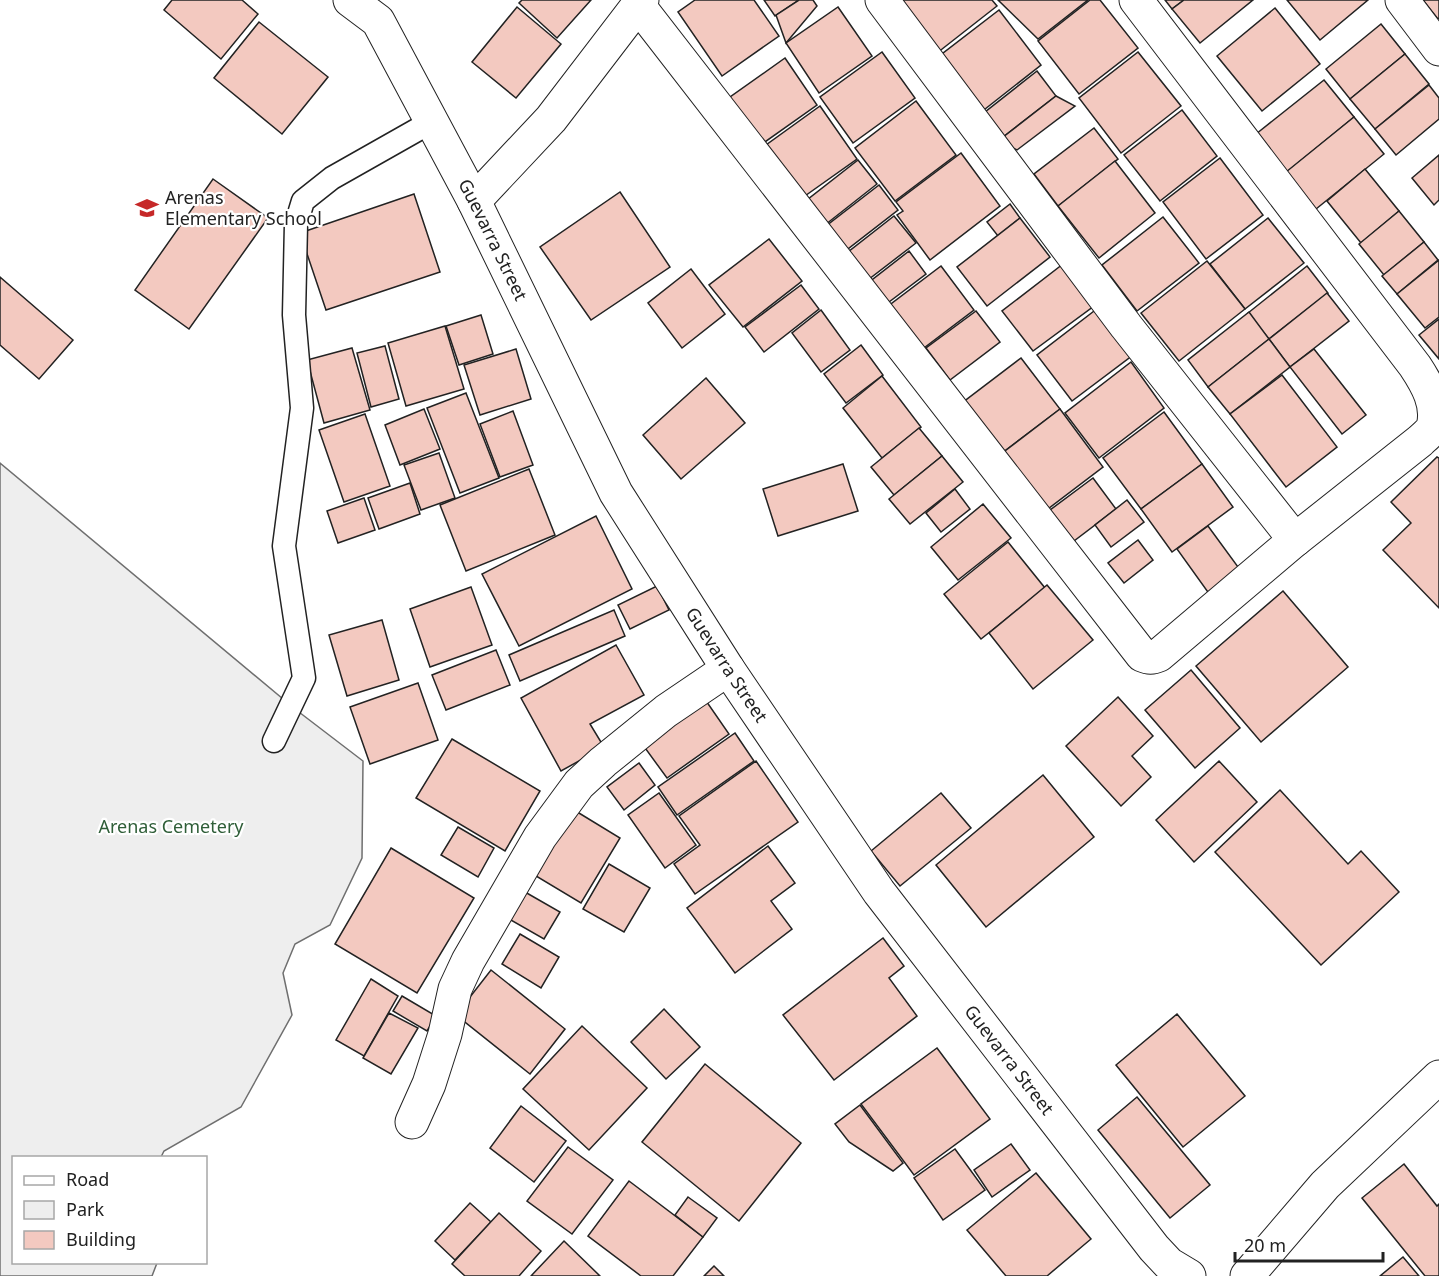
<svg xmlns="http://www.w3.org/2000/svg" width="1439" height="1276" viewBox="0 0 1439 1276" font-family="'Noto Sans',sans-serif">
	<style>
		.green { fill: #eee; stroke: #6f6f6f; stroke-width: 1.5 }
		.building { fill: #f3c9c0; stroke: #222; stroke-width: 1.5 }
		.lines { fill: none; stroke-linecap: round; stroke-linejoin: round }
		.lane-casing { stroke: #222; stroke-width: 25 }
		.street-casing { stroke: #222; stroke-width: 35 }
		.secondary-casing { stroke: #222; stroke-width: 35 }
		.lane { stroke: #fff; stroke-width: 22 }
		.street { stroke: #fff; stroke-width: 33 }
		.secondary { stroke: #fff; stroke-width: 33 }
		.labels { text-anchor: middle; stroke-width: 4.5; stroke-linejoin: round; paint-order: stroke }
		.poi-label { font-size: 18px; fill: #222; stroke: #fff; text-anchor: start }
		.street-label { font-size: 18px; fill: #222; stroke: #fff }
		.park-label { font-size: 18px; fill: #2f5e38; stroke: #fff }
	</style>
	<rect width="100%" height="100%" fill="#fff"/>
	<polygon class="green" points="0,463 295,709 363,761 362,858 330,925 295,944 283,973 292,1015 241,1107 164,1151 161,1157 14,1158 14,1262 157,1263 152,1276 0,1276"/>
	<g class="building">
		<polygon points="172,0 242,0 258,14 221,59 164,10"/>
		<polygon points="522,0 591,0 557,38 519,3"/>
		<polygon points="695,0 754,0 779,36 722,76 678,12"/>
		<polygon points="764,0 799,0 775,16"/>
		<polygon points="799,0 813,0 817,6 786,43 776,15"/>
		<polygon points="900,0 992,0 997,6 937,53"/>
		<polygon points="998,0 1088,0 1038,39"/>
		<polygon points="1090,0 1100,0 1138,48 1079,94 1038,41"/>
		<polygon points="1165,0 1184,0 1172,9"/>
		<polygon points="1184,0 1253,0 1200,43 1172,9"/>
		<polygon points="1287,0 1368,0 1320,40"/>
		<polygon points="1423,0 1439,0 1439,18 1438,19"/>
		<polygon points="517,7 561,44 516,98 472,62"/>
		<polygon points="838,7 872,56 819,93 786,43"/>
		<polygon points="1275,8 1320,64 1262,111 1217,56"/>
		<polygon points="999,10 1041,65 980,113 938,57"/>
		<polygon points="259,22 328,77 282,134 214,78"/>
		<polygon points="1381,24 1405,54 1350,99 1326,69"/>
		<polygon points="882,52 915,98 853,143 820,97"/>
		<polygon points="1138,52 1181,106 1121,153 1079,98"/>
		<polygon points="1405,54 1429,84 1375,129 1350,99"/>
		<polygon points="785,58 817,105 755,149 723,102"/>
		<polygon points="1037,71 1056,96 998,141 980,116"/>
		<polygon points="1324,80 1354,117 1287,172 1256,134"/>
		<polygon points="1429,85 1439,98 1439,119 1396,155 1375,129"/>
		<polygon points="1056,96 1075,106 1017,150 998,141"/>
		<polygon points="916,101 956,155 895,201 855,148"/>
		<polygon points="820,106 857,159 795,203 766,145"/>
		<polygon points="1182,110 1217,156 1160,201 1124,155"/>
		<polygon points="1354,117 1384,154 1316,209 1286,172"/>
		<polygon points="1094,128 1118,159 1058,206 1034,174"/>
		<polygon points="961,153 1000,206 930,260 897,215 903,211 896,202"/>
		<polygon points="1439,155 1439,200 1434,205 1412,178"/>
		<polygon points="1220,158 1263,215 1206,259 1163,202"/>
		<polygon points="858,160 877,184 816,232 798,207"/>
		<polygon points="1115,161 1155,213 1099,258 1058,206"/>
		<polygon points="1365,169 1399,211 1361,243 1327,201"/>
		<polygon points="213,179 268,218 189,329 135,290"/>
		<polygon points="879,185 898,210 835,259 817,233"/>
		<polygon points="620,192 670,267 591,320 540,247"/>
		<polygon points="414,194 440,272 326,310 300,233"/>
		<polygon points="1010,204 1020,218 998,236 987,222"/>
		<polygon points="1399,211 1424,242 1384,275 1359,244"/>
		<polygon points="894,216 916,243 860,286 839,259"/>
		<polygon points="1163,217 1199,263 1137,311 1102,265"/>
		<polygon points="1020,218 1050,257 987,306 957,267"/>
		<polygon points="1268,218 1304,263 1245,309 1210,264"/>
		<polygon points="769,239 802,281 743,327 709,285"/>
		<polygon points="1424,242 1438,260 1397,294 1382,276"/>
		<polygon points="909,251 926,274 885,305 868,283"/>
		<polygon points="1439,260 1439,317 1425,328 1397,294"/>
		<polygon points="1207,261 1245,309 1179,361 1141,313"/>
		<polygon points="1063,264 1094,306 1033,351 1002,311"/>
		<polygon points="941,266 974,310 912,357 879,313"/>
		<polygon points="1307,266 1328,293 1269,339 1248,313"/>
		<polygon points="691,269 725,314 682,348 648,303"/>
		<polygon points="0,277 73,340 39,379 0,345"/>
		<polygon points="801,285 819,309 764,352 745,327"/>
		<polygon points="1327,293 1349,321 1290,367 1269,339"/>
		<polygon points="1098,308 1133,355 1072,401 1037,355"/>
		<polygon points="821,310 850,350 821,372 792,333"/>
		<polygon points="976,311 1000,342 950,380 926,348"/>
		<polygon points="1249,312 1269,339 1208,387 1188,360"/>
		<polygon points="481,315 493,354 459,365 446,326"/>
		<polygon points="1439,319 1439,359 1419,335"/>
		<polygon points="445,326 464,389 406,406 388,343"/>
		<polygon points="1269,339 1290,367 1230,414 1208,387"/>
		<polygon points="861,345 883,375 846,403 824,374"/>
		<polygon points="385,346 399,399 371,407 357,353"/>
		<polygon points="352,348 370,410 324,423 307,360"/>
		<polygon points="516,349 531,399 480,415 464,365"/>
		<polygon points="1314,349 1366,415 1342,434 1290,367"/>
		<polygon points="1021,358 1060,409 997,457 958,406"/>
		<polygon points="1131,362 1164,408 1099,458 1065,413"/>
		<polygon points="1282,375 1337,447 1286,487 1230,414"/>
		<polygon points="882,376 921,427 882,458 843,408"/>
		<polygon points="706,378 745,423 681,479 643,435"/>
		<polygon points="466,393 499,478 460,493 427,408"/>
		<polygon points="424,409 440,449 400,465 385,425"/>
		<polygon points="1060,409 1103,467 1040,515 997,457"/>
		<polygon points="513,411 533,465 500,477 480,424"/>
		<polygon points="1164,412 1202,464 1141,509 1103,458"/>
		<polygon points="365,414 390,486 344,502 319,430"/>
		<polygon points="919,428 942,456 894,495 871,467"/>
		<polygon points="439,453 455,498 421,510 404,465"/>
		<polygon points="942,456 963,482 910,524 889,499"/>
		<polygon points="1437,457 1439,458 1439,608 1383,550 1411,523 1391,502"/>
		<polygon points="843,464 858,511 778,536 763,489"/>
		<polygon points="1202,464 1233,507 1172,552 1141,509"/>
		<polygon points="529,469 555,535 466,571 440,505"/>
		<polygon points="1093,478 1116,509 1070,544 1046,513"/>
		<polygon points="410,483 420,514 379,529 368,498"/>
		<polygon points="955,489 970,509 941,532 926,513"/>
		<polygon points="364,498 375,530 338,543 327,511"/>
		<polygon points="1127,500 1144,522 1111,547 1095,525"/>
		<polygon points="983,504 1011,538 958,580 931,547"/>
		<polygon points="596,516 632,589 519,646 482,574"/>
		<polygon points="1208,526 1241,571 1210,595 1177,549"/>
		<polygon points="1138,540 1153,560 1124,583 1108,563"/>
		<polygon points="1008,542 1045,588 981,639 944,594"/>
		<polygon points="1047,585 1093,640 1033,689 989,633"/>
		<polygon points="657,586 669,610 630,629 618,605"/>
		<polygon points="471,587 492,645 430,667 410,609"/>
		<polygon points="1283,591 1348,667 1261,742 1196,666"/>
		<polygon points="614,610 625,636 520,681 509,655"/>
		<polygon points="382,620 399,680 347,696 329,635"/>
		<polygon points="616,645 644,695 590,724 604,747 561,771 521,698"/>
		<polygon points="496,650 510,685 446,710 432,675"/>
		<polygon points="1191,670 1240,728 1195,768 1145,710"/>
		<polygon points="418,683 438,740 370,764 350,707"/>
		<polygon points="702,695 729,734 667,778 640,741"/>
		<polygon points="1118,697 1153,736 1132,756 1151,777 1121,806 1066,746"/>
		<polygon points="735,733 754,761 677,815 658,787"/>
		<polygon points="452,739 540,791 505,851 416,798"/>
		<polygon points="756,761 798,822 695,894 674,864 700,845 679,816"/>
		<polygon points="1219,761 1257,802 1194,862 1156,820"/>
		<polygon points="639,763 655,785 624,810 607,787"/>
		<polygon points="1043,775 1094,837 986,927 936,865"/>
		<polygon points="1280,790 1348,864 1361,851 1399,892 1321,965 1215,852"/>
		<polygon points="659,793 696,845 665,868 628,815"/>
		<polygon points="941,793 971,828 900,886 871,851"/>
		<polygon points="574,810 620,838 581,903 536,876"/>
		<polygon points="458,827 494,848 478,877 441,855"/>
		<polygon points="768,846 795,883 771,901 792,929 735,973 687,908"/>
		<polygon points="391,848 474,898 417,993 335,944"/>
		<polygon points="609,864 650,888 624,932 583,909"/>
		<polygon points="525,892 560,912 544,939 509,919"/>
		<polygon points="520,934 559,957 541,988 502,964"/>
		<polygon points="883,938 904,966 889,978 917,1016 834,1080 783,1015"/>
		<polygon points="491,970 565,1029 530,1074 456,1015"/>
		<polygon points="371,979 398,996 364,1056 336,1040"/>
		<polygon points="402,996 436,1016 427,1031 393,1011"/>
		<polygon points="664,1009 700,1047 666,1079 631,1042"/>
		<polygon points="389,1013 418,1028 391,1074 363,1058"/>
		<polygon points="1177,1014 1245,1096 1183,1147 1116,1065"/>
		<polygon points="582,1026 647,1088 589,1150 523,1089"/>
		<polygon points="937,1048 990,1119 914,1175 861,1104"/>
		<polygon points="705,1064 801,1143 739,1221 642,1142"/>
		<polygon points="1137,1097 1210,1185 1170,1218 1098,1130"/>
		<polygon points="860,1105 903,1163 893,1171 849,1142 835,1124"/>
		<polygon points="521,1106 566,1141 534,1182 490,1148"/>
		<polygon points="1011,1144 1030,1170 992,1197 974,1170"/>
		<polygon points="568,1147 613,1180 572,1234 527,1201"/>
		<polygon points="955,1149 985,1190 943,1220 914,1178"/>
		<polygon points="1404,1164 1437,1206 1439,1204 1439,1276 1425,1276 1362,1198"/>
		<polygon points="1036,1173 1091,1239 1047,1276 1006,1276 967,1230"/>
		<polygon points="629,1181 703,1237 673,1276 641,1276 588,1236"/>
		<polygon points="688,1197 717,1218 703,1237 675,1215"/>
		<polygon points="470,1203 491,1222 455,1260 435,1241"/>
		<polygon points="499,1213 541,1251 519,1276 465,1276 452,1264"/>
		<polygon points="564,1241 600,1276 531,1276"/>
		<polygon points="1403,1257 1419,1276 1380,1276"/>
		<polygon points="714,1266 724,1276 704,1276"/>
	</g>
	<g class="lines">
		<g class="lane-casing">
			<polyline id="lane" points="274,741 304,678 284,546 302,408 294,315 296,224 303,201 332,178 431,122"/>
		</g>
		<g class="street-casing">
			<g id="street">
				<path id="s1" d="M350,0L378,21L474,201L616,493L728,669L879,892L1154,1248L1169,1264L1189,1276"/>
				<polyline points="882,0 1126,326 1295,540"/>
				<polyline points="1402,0 1439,49"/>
				<path d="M638,5L1142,655C1149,658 1152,658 1159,655L1295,540L1420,441C1424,437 1431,432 1433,427C1439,405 1427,384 1415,366L1136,0"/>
				<polyline points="474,201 551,119 642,0"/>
				<polyline points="412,1122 429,1084 445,1034 455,989 468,961 540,837 579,784 603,762 666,711 728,669"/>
			</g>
		</g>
		<g class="secondary-casing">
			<polyline id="secondary" points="1247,1276 1325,1185 1439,1077"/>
		</g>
		<use href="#lane" class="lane"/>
		<use href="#street" class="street"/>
		<use href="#secondary" class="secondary"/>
	</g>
	<defs>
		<g id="school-bare" transform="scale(1.8)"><path d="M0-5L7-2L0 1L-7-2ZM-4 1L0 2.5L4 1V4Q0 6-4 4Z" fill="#c62828" stroke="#fff" stroke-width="2.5" paint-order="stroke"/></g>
	</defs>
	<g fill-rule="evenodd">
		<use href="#school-bare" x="147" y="208"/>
	</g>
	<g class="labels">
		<g class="poi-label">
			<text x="165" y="204">Arenas<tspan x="165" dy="21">Elementary School</tspan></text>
		</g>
		<g class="street-label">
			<text dy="6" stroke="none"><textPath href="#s1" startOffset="282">Guevarra Street</textPath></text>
			<text dy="6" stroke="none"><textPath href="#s1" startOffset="768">Guevarra Street</textPath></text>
			<text dy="6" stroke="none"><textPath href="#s1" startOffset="1254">Guevarra Street</textPath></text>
		</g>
		<g class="park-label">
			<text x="171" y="833">Arenas Cemetery</text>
		</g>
	</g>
	<rect x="12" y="1156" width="195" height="108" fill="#ffffff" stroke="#a7a7a7" stroke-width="1.5"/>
	<rect x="24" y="1176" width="30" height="9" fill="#ffffff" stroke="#a7a7a7" stroke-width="1.5"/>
	<text x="66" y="1186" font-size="18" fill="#222222">Road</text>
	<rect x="24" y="1201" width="30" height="18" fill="#eeeeee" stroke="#a7a7a7" stroke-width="1.5"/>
	<text x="66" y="1216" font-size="18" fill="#222222">Park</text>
	<rect x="24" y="1231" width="30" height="18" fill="#f3c9c0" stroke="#a7a7a7" stroke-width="1.5"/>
	<text x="66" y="1246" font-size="18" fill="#222222">Building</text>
	<path d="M1235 1252v9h148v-9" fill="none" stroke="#222222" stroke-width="3"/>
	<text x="1244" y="1252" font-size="18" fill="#222222" stroke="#ffffff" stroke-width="4.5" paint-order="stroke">20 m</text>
</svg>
